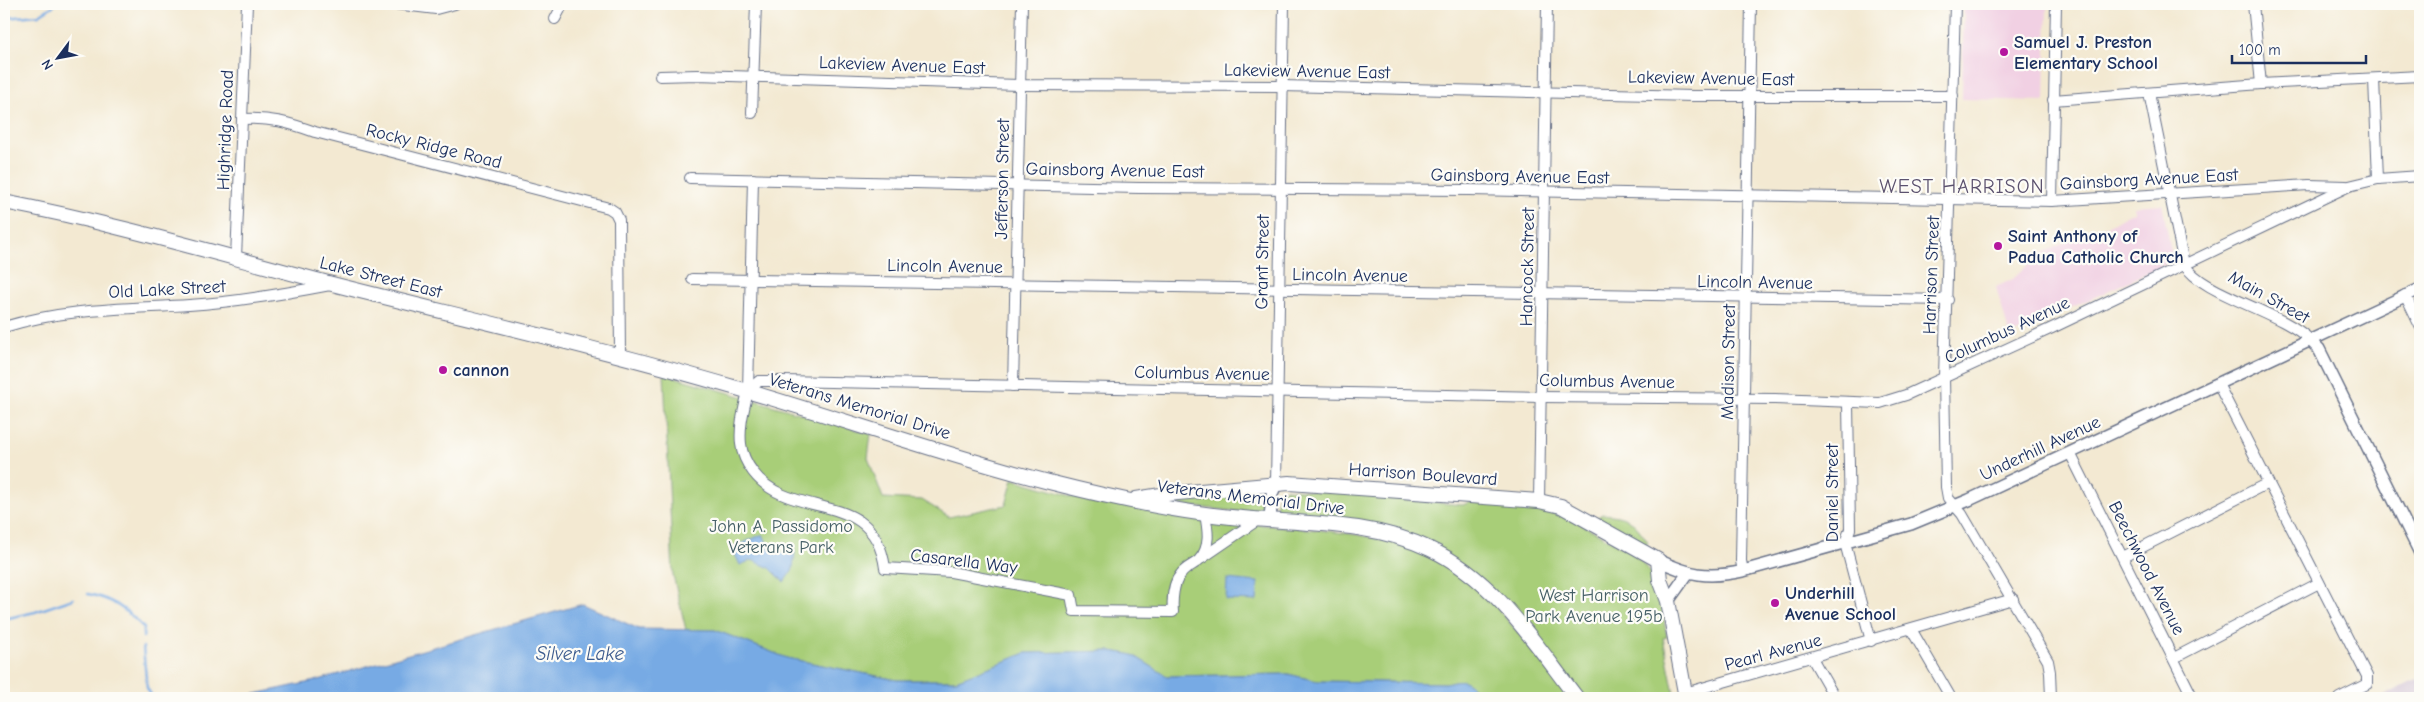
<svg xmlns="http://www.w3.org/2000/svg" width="2424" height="702" viewBox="0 0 2424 702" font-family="'Comic Neue',sans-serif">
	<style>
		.built { fill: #f1d0e3 }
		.industrial { fill: #cebed1 }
		.green { fill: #a8ce78; stroke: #627e6b }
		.water { fill: #77aae4; stroke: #496ca1 }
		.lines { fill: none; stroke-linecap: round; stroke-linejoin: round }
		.stream { stroke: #77aae4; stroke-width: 2.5 }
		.minor-casing { stroke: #677087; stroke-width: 12 }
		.tertiary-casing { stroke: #677087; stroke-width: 14 }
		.secondary-casing { stroke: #677087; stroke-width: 16 }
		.minor { stroke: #fff; stroke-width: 10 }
		.tertiary { stroke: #fff; stroke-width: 11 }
		.secondary { stroke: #fff; stroke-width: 14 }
		.poi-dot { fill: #b5179e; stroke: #fdfcf7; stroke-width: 2 }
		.labels { text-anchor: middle; stroke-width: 4.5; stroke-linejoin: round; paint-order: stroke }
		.poi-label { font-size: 18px; font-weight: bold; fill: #1b2f5e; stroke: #fdfcf7; text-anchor: start }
		.street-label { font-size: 18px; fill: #1b2f5e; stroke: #fdfcf7 }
		.park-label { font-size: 18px; fill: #455f66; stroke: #fdfcf7 }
		.water-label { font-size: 19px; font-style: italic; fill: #3b5a8d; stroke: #fdfcf7 }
		.quarter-label { font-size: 20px; letter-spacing: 1px; fill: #5c526f; stroke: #fdfcf7 }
	</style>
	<rect width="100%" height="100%" fill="#fdfcf7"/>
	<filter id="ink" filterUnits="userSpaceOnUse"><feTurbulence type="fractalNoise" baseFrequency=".02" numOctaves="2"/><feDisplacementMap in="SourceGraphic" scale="10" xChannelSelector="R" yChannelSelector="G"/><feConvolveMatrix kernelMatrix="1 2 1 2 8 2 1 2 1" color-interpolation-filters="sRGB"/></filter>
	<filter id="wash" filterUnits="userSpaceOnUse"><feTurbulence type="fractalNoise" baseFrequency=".0096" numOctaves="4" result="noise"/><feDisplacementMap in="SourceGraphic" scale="20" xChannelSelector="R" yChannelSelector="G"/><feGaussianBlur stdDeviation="1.12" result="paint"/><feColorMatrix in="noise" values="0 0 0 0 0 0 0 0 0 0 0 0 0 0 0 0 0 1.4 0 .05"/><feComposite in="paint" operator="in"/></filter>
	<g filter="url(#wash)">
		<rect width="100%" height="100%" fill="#f3e9d2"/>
		<g class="built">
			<polygon points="1964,4 2047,4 2045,101 1962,99"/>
			<polygon points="2162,204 2173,261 2010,336 1996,287 2013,279 2040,254 2097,228 2101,229 2134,212 2134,206"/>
		</g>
		<polygon class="industrial" points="2420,678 2420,698 2380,698"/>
		<g class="green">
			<path d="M664,374L871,434L868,458L883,498L922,500L949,517L1006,505L1013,479L1102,505L1120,504L1175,517L1320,530L1359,535L1407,545L1456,570L1491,601L1538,656L1565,693L1558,698H1480C1470,682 1466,677 1446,683L1317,681L1288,674L1167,676L1133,655L1112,651L1026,653L956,680H897L787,658L715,630H686L673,575Z"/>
			<path d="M1284,489L1398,496L1407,500L1463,505L1469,502L1544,507L1557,511L1628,550C1660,573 1660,601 1667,637L1663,638L1675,698H1678H1583L1538,640L1438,548L1281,516L1276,509L1278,495Z"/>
			<polygon points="1266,492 1266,508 1261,514 1169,504 1165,500"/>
			<path d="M1602,514C1628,516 1633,520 1648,542L1645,546L1599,520L1598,517Z"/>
		</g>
		<g class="water">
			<polygon points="763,534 770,550 777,553 795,551 793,569 784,582 770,568 752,560 740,565 732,548"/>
			<polygon points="1227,579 1258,582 1257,601 1226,600"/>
			<path d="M583,604L639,629L715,630L787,658L897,680H956L1026,653L1112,651L1133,655L1167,676L1288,674L1317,681L1446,683C1466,677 1470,682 1480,698H237L315,681Z"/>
		</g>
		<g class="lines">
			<g class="stream">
				<polyline points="4,18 39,15 56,4"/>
				<path d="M88,594C113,599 127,610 144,628L143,637"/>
				<polyline points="4,619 35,612 73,599"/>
				<polyline points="143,647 147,688 153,698"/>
			</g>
		</g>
	</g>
	<g filter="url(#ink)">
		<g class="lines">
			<g class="minor-casing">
				<g id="minor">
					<polyline points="395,4 436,9 455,4"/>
					<polyline points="1955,4 1944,377 1946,487 1948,498 1962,514 2048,661 2050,672 2051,698"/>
					<polyline points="2253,4 2261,84"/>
					<polyline points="555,19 563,4"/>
					<polyline points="660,76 697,75 1019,85 1282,86 1693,96 1953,96"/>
					<polyline points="2374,79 2378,179"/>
					<path d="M2149,93L2184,264C2202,295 2281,311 2310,340"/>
					<polyline points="2053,100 2261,84 2420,76"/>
					<polyline points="752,113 756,4"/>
					<path d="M243,119C269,117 290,123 315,132L609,208L615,212L619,220L620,357"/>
					<polyline points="690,178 1139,188 1469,190 2052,201 2309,185 2346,186"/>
					<path d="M753,179L748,391C744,409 739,426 741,444C742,454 747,464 753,472C792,523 874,486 885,568L951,572L1071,595L1074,611L1173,612C1172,600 1173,583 1181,574C1186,567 1194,565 1199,560C1211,547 1208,530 1205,514"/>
					<polyline points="2052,201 2056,4"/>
					<polyline points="236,257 247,4"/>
					<polyline points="692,279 1948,300"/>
					<polyline points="2405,295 2420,326"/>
					<path d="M4,327C66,308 125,309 189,305C237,302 283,294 330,285"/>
					<polyline points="2218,384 2367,676 2367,684 2339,698"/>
					<polyline points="1013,386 1022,4"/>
					<polyline points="748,391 759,381 782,381 1541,397 1775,399 1880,403 1906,395 2052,328 2349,186 2378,179 2420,176"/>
					<polyline points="1848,403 1850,529 1845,543 1871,641"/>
					<polyline points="2070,453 2193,698"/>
					<polyline points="1276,484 1284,4"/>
					<polyline points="1539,501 1547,4"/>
					<polyline points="2123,557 2268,483"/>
					<polyline points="1202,558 1259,519"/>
					<polyline points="1743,571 1741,561 1751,4"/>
					<polyline points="1911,629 1951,698"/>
					<polyline points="1812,658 1835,698"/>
					<polyline points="2174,658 2319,583"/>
					<polyline points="1685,693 2013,599"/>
				</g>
			</g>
			<g class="tertiary-casing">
				<g id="tertiary">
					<polyline points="2310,340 2319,349 2420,553"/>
					<polyline points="1270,520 1272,494 1276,484"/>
					<path d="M1658,560C1689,575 1708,579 1743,571L1911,524L1969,500L2420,289"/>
					<polyline points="1668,601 1688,573"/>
				</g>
			</g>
			<g class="secondary-casing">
				<g id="secondary">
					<path d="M4,202C118,224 228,257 340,286C471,319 603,349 733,387C838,417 942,455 1049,482C1108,497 1169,511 1231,517C1297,524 1369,520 1430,549C1495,579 1535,644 1577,698"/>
					<polyline points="1136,499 1167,494 1289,483 1539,501 1561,506 1658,560 1660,580 1668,601 1686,698"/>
				</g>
			</g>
			<use href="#minor" class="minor"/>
			<use href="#tertiary" class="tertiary"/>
			<use href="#secondary" class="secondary"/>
		</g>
	</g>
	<g class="poi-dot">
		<circle cx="2004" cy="52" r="5"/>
		<circle cx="1998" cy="246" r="5"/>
		<circle cx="443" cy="370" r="5"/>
		<circle cx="1775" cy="603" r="5"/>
	</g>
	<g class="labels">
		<g class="poi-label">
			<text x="2014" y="48">Samuel J. Preston<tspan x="2014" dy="21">Elementary School</tspan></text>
			<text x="2008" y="242">Saint Anthony of<tspan x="2008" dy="21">Padua Catholic Church</tspan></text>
			<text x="453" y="376">cannon</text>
			<text x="1785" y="599">Underhill<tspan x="1785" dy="21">Avenue School</tspan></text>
		</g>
		<g class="street-label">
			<text transform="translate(902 65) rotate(2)" y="6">Lakeview Avenue East</text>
			<text transform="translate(1307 71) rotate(1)" y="6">Lakeview Avenue East</text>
			<text transform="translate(1711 78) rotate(1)" y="6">Lakeview Avenue East</text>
			<text transform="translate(225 130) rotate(-88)" y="6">Highridge Road</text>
			<text transform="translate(434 146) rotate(14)" y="6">Rocky Ridge Road</text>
			<text transform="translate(1115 170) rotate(1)" y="6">Gainsborg Avenue East</text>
			<text transform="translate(1520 176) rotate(1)" y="6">Gainsborg Avenue East</text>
			<text transform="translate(1002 179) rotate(-89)" y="6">Jefferson Street</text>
			<text transform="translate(2149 179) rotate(-3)" y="6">Gainsborg Avenue East</text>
			<text transform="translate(1262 262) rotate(-89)" y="6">Grant Street</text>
			<text transform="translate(945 266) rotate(1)" y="6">Lincoln Avenue</text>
			<text transform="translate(1527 267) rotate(-89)" y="6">Hancock Street</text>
			<text transform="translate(1350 275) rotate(1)" y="6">Lincoln Avenue</text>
			<text transform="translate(1931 275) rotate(-88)" y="6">Harrison Street</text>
			<text transform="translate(381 277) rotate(14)" y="6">Lake Street East</text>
			<text transform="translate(1755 282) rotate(1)" y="6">Lincoln Avenue</text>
			<text transform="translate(167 289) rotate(-3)" y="6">Old Lake Street</text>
			<text transform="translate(2269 297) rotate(29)" y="6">Main Street</text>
			<text transform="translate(2007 330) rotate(-25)" y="6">Columbus Avenue</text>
			<text transform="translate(1728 362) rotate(-89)" y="6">Madison Street</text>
			<text transform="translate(1202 373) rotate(1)" y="6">Columbus Avenue</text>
			<text transform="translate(1607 381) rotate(1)" y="6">Columbus Avenue</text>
			<text transform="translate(860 406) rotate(17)" y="6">Veterans Memorial Drive</text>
			<text transform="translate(2040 448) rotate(-25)" y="6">Underhill Avenue</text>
			<text transform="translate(1423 474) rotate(4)" y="6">Harrison Boulevard</text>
			<text transform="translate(1832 493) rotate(-90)" y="6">Daniel Street</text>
			<text transform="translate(1251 497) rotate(7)" y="6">Veterans Memorial Drive</text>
			<text transform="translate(964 561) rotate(7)" y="6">Casarella Way</text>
			<text transform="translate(2147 568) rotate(63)" y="6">Beechwood Avenue</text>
			<text transform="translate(1773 652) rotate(-15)" y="6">Pearl Avenue</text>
		</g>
		<g class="park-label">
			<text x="781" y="532">John A. Passidomo<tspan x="781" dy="21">Veterans Park</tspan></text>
			<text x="1594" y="601">West Harrison<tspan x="1594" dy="21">Park Avenue 195b</tspan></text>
		</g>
		<g class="water-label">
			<text x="580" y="660">Silver Lake</text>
		</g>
		<g class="quarter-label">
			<text x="1962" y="193">WEST HARRISON</text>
		</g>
	</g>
	<rect width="2424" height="702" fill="none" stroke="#fdfcf7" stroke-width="20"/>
	<g transform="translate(58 58) rotate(238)" stroke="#fdfcf7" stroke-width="4" paint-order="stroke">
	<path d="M0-4L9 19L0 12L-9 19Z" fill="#1b2f5e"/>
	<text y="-8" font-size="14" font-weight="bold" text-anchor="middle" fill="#1b2f5e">N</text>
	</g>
	<path d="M2232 55v8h134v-8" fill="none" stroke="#1b2f5e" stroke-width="2.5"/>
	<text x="2239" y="55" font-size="15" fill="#1b2f5e" stroke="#fdfcf7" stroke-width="4" paint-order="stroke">100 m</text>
</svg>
